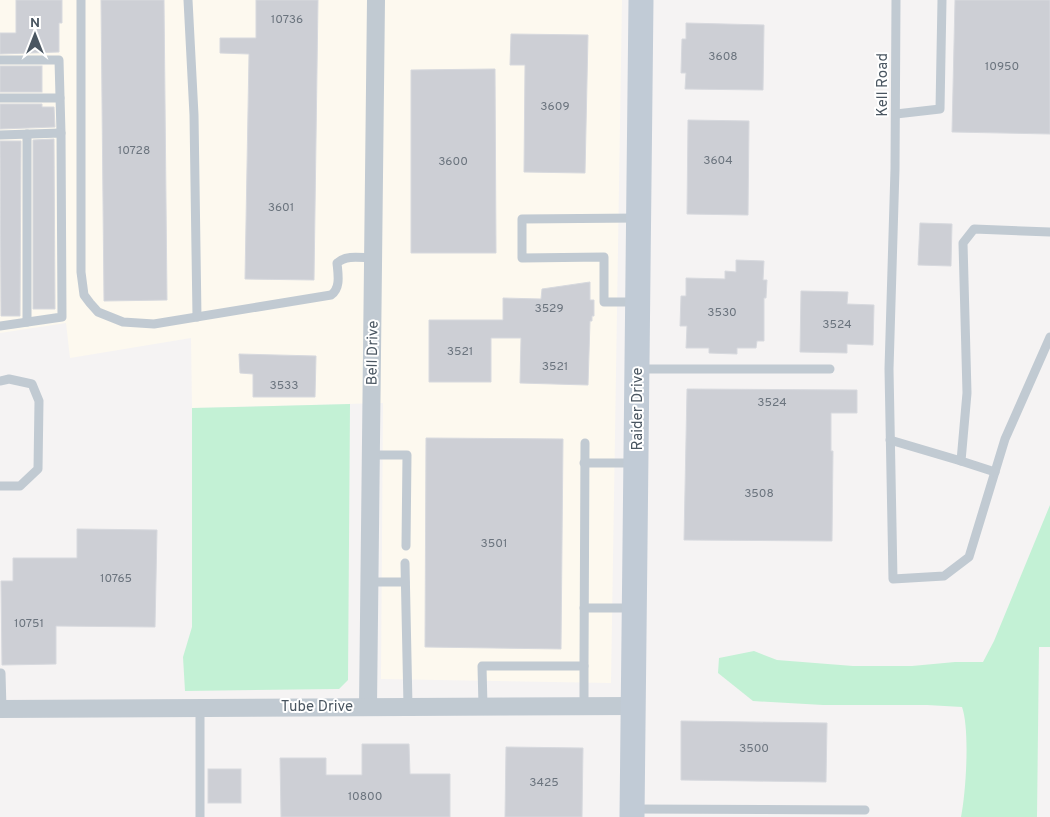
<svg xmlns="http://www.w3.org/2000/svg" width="1050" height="817" viewBox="0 0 1050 817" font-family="Overpass,sans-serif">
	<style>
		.commercial { fill: #fdf9ef }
		.green { fill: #c3f1d5 }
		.building { fill: #cdcfd5; stroke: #d7d9de }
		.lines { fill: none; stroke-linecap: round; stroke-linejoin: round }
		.lane { stroke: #c1cad2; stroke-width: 9 }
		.street { stroke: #c1cad2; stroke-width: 18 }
		.secondary { stroke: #c1cbd6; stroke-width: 25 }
		.labels { text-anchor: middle; stroke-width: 4; stroke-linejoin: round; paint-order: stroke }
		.number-label { font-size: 12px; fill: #6b747e }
		.street-label { font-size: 15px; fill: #4a5661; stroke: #fff }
	</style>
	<rect width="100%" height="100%" fill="#f5f3f3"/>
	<polygon class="commercial" points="0,0 622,0 611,683 381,679 383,403 192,408 191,338 70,358 66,323 0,333"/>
	<g class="green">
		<polygon points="350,404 348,680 339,689 185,691 183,657 192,627 192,408"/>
		<path d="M1050,505V647H1039L1037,817H961C966,793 970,729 962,707L927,705H823L753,701L718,673L719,658L754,651L777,660L853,666H912L955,662H983L994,641Z"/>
	</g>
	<g class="building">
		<polygon points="16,0 62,0 62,23 59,23 59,52 0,54 0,33 16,33"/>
		<polygon points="101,0 164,0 167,300 104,301"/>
		<polygon points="256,0 318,0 314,280 245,279 249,54 220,53 220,38 256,38"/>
		<polygon points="955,0 1050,0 1050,134 952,132"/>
		<polygon points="686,23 764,25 763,90 685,89 686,73 681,73 682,39 686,39"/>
		<polygon points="511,34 588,35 585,173 524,172 525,65 510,65"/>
		<rect x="0" y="66" width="42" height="26"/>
		<polygon points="495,69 496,253 411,253 411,70"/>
		<polygon points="0,104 42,104 42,107 54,107 55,127 0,129"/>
		<polygon points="688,120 749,121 748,215 687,214"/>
		<polygon points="54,139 55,309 33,309 33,140"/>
		<polygon points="0,141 21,141 20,316 1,316"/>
		<polygon points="920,223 952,224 951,266 918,265"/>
		<polygon points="736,260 764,261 763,280 767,280 766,298 764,298 764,341 757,341 756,348 737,348 737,354 709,353 709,348 686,348 687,326 680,326 681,296 686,296 686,278 725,279 725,271 736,272"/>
		<polygon points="590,282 590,300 594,300 594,316 592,316 592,321 590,321 588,385 520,383 521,338 491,338 491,382 429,382 429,320 503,320 503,298 541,299 542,289"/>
		<polygon points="801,291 848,292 847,304 874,305 873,345 847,344 847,353 800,352"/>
		<polygon points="239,354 316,356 315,397 253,397 253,374 240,373"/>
		<polygon points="687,389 857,390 857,413 831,413 831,451 833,451 832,541 684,540"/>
		<polygon points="426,438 563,439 561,649 425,647"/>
		<polygon points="77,529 157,530 155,627 56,626 56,664 2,665 1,581 13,581 13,558 77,558"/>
		<polygon points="681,721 827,723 826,782 681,780"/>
		<polygon points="362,744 409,744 410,774 450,774 450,817 281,817 280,758 326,758 326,775 362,775"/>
		<polygon points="506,747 583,748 582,817 505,817"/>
		<rect x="208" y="769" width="33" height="34"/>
	</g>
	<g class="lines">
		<g class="lane">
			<path d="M81,0V272L84,295L90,303L98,312L123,322L154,324L331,295C341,288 338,274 337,263C347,254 362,258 373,258"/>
			<polyline points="188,0 194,115 197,317"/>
			<polyline points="896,0 895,169 889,369 893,579 944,576 969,557 1005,439 1050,337"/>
			<polyline points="0,60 59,60 61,133"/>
			<polyline points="0,98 60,98"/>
			<polyline points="896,114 940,109 942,0"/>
			<polyline points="27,134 27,322"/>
			<polyline points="0,135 61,133 62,317 0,326"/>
			<polyline points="637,302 604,302 604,257 522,258 522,219 638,218"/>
			<polyline points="637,369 830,369"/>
			<polyline points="0,381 9,379 32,384 39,401 38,469 20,486 0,486"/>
			<polyline points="890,440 961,461"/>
			<polyline points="371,455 407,455 406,546"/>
			<polyline points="584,463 634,463"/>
			<polyline points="995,472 961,461 967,393 963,243 974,229 1050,232"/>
			<polyline points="405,563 408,706"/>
			<polyline points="369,582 405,582"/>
			<polyline points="584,608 634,608"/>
			<polyline points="584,666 585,443"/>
			<polyline points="0,673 1,673 2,709"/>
			<polyline points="483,706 482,666 584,666 584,706"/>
			<polyline points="632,809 865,810"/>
			<polyline points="200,817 200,707"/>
		</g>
		<g class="street">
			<polyline points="368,706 376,0"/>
			<polyline points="0,709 634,706"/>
		</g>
		<polyline class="secondary" points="632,817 641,0"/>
	</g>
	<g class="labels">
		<g class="number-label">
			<text x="287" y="23">10736</text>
			<text x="723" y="60">3608</text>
			<text x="1002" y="70">10950</text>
			<text x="555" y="110">3609</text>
			<text x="134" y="154">10728</text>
			<text x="718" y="164">3604</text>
			<text x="453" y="165">3600</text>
			<text x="281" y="211">3601</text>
			<text x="549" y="312">3529</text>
			<text x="722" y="316">3530</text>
			<text x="837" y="328">3524</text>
			<text x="460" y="355">3521</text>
			<text x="555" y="370">3521</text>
			<text x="284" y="389">3533</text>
			<text x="772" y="406">3524</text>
			<text x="759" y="497">3508</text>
			<text x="494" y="547">3501</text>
			<text x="116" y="582">10765</text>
			<text x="29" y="627">10751</text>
			<text x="754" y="752">3500</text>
			<text x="544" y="786">3425</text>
			<text x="365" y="800">10800</text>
		</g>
		<g class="street-label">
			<text transform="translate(882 85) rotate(-90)" y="5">Kell Road</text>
			<text transform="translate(372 353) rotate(-89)" y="5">Bell Drive</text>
			<text transform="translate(637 409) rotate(-90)" y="5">Raider Drive</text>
			<text x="317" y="711">Tube Drive</text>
		</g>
	</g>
	<g transform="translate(35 35)" stroke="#ffffff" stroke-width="4" paint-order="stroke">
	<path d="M0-4L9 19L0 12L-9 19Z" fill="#4a5661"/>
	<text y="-8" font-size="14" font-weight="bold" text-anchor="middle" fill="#4a5661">N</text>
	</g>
</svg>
